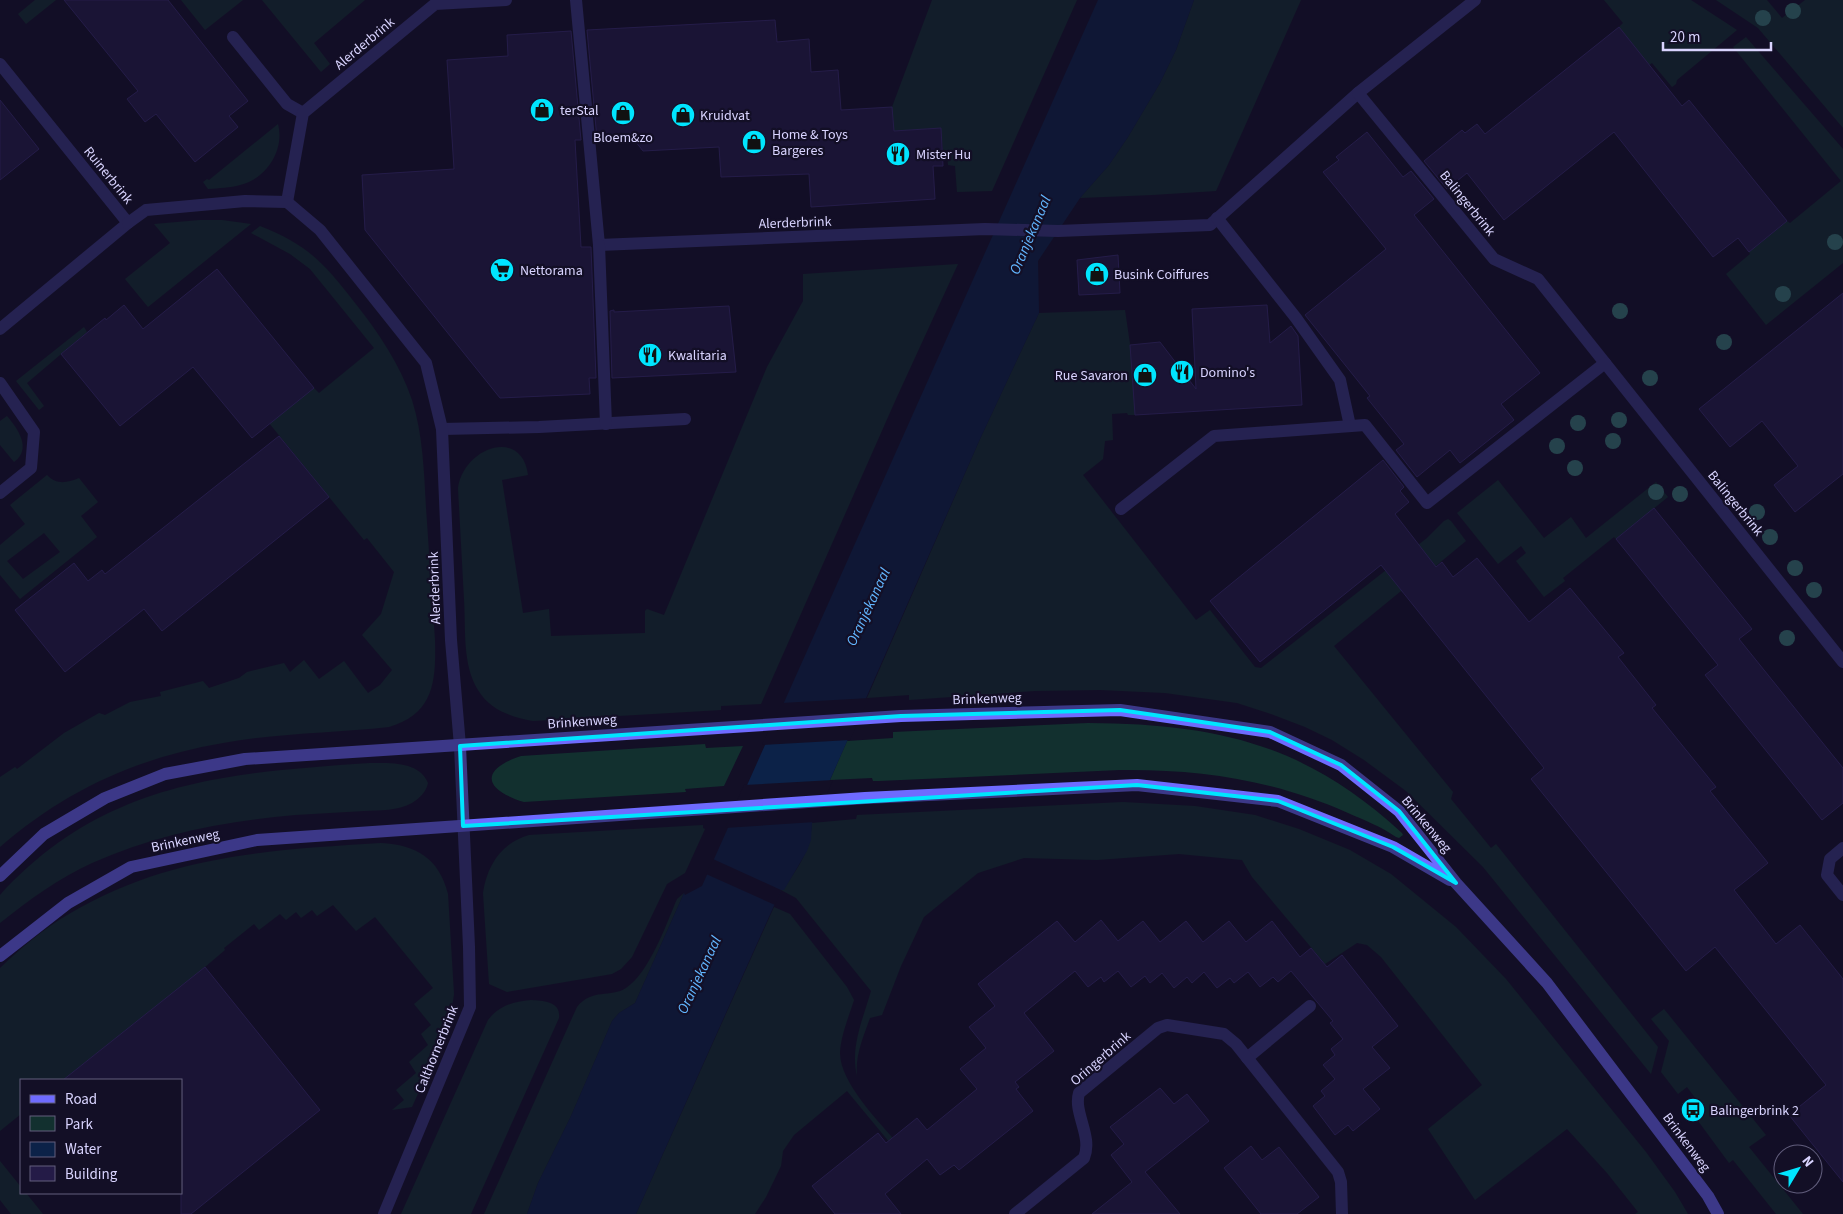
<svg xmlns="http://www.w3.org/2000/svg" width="1843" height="1214" viewBox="0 0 1843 1214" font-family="'Source Sans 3',sans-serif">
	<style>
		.green { fill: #12302f; fill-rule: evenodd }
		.water { fill: #0c2248 }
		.pier { fill: #130f26 }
		.building { fill: #241b47; stroke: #3b2d73 }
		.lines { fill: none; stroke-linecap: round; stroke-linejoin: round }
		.lane { stroke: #3d3a85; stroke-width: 12 }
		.street { stroke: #3d3a85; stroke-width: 12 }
		.secondary { stroke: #6f6bff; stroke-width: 12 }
		.tree { fill: #3d827b }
		.marked { fill: none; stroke: #00e5ff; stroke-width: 4; stroke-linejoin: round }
		.labels { text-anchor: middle; stroke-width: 4.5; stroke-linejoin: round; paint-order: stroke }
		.street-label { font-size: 14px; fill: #d9d4ff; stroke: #130f26 }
		.poi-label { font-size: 14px; fill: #d9d4ff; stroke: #130f26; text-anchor: start }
		.water-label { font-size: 15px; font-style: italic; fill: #62b6ff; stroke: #130f26 }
	</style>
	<rect width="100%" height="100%" fill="#130f26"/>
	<g class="green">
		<polygon points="35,0 56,0 26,24 18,14"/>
		<polygon points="181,0 243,0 205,30"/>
		<polygon points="262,0 365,0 314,43 330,64 321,72"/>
		<polygon points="932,0 1077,0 992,191 957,192 955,166 948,165 947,152 943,152 941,128 894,131 892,107"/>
		<polygon points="1194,0 1301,0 1216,191 1152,195 1080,198 1109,165 1128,137 1160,83 1176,50"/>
		<polygon points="1604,0 1691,0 1737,30 1677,80 1676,84 1672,87 1652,63 1649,65 1619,27 1623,23"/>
		<polygon points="1716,0 1767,0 1782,18 1805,0 1843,0 1843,128 1758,28"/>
		<polygon points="1746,37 1843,149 1843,263 1766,325 1726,274 1750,254 1749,252 1787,221 1790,223 1841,181 1733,47"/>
		<path d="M278,124C285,150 266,179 240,185C230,188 219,188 208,189L203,182L207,179L209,180Z"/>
		<polygon points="200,220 222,220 251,224 148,307 125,279 170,243 154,224"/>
		<path d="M260,226C308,245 323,262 355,303C378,332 400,364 412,400C423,435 424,472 426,508C429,552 432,596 435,640C436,681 434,714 389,727C334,733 278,733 223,743C136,758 66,790 0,847V777L15,767L17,769L64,733L99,713L105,715L130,702L161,696L160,692L203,681L209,688L239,678L247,672L284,663L290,672L304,660L319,679L344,661L368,693L380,685L392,670L362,635L381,614L394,572L367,538L364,540L269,423L314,388L319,393L374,348L310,269L290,254L251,233Z"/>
		<path d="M958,264L896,399L761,704L721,706V710L533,721C511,717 490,710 478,690C462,664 466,629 464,599C462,562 460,525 458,488C464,447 522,427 528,475L502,480L523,613L549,609L551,636L645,633V611L647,609L664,615L767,367L803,301V274Z"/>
		<polygon points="1125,310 1130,344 1135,415 1128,415 1127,413 1112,414 1113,440 1105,441 1103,459 1083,475 1196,620 1210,610 1255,667 1261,668 1427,538 1444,521 1448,519 1451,521 1466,541 1403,593 1401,591 1334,646 1453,792 1451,799 1491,848 1496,844 1658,1047 1651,1074 1483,867 1406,791 1364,760 1332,740 1305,727 1271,714 1237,703 1165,693 1100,690 1035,691 909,700 909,695 867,698 980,439 1039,313"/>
		<polygon points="84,327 87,332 27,383 44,406 39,410 16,381"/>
		<path d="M7,416C18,429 32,449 14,462L0,445V421Z"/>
		<path d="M47,475C56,485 67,483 79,478L98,502L81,516L97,537L20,599L0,575V545L25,524L10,505ZM44,533L60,552L23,579L7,561Z"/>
		<polygon points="1498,480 1544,538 1571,517 1586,538 1656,482 1668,497 1616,539 1614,537 1563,578 1565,581 1544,597 1516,561 1526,553 1521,546 1498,564 1457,513"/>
		<path d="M1088,723C1218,724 1305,744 1402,833L1403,835L1399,838L1396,837C1382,827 1364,820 1348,813C1275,780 1199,769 1120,770L879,781H873L872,778L830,780L847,741L893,738V732Z"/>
		<path d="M705,744L706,748L743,746L724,786L685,789L686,792L524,802C484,790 479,770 521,756Z"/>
		<path d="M370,763C390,763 419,761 428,783C426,792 420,798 412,803C398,811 379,810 364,811C341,812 318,814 295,815C225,821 157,834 92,863C59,878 29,900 0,923V895C104,781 226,773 370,763Z"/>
		<path d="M1123,802L1195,806L1255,815L1299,829L1350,850L1391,874L1456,927L1506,979L1646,1152L1675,1192L1688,1214H1635L1638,1212L1607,1173L1567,1129L1475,1200L1428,1129L1482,1085L1381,957L1367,945L1357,943L1325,964L1252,877L1242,860L1179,854L1097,860L1024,858L978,873L924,917L901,966L882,1015L870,1018C863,1038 855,1055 857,1076C850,1047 863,1019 871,991L796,898L781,890L784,889C799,865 810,853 812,823L856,819L857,815Z"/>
		<path d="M703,825V828L705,829L685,873L667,884L632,957L621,969L612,974L507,992L489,984L483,893C487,866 501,843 529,835Z"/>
		<path d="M381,843C416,845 439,858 448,894L454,994C449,1034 428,1071 412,1107L392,1110L404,1100L396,1090L416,1073L409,1062L428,1045L421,1034L431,1025L414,1004L433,988L375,917L356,931L333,905L317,916L312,910L301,918L296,912L286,920L280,914L259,930L254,924L224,948L225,950L205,967L63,1080H21V1114L0,1131V968C21,948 43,929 69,914C168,855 269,850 381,843Z"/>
		<path d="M684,893L635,1003L619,1013L612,1021L571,1116L538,1183L527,1214H484L577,1007C592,988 611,998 626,988C649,973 666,925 677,899Z"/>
		<path d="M774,907L790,914L847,987L854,1000C849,1016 841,1035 840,1052C839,1082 880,1123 899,1145L895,1149L847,1091L794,1135L783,1151L781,1166L766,1197L755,1214H636Z"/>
		<path d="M531,1000C543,1001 561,1001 559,1018L471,1214H401L488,1020C500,1005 513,1002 531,1000Z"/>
		<polygon points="1664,1009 1766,1135 1749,1147 1803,1214 1776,1214 1733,1160 1729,1163 1690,1110 1699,1103 1687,1087 1678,1094 1661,1072 1669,1041 1651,1019"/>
		<polygon points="0,1161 21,1187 21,1193 26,1193 43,1214 11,1214 0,1200"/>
	</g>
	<polygon class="water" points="1098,0 1194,0 1176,50 1160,83 1128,137 1109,165 1080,198 1038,261 1039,313 980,439 830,780 812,823 811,840 807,851 784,890 781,890 636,1214 527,1214 538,1183 571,1116 612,1021 619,1013 635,1003 684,893 685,895 702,886"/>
	<g class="pier">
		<polygon points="869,698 850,740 762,745 781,703"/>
		<polygon points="833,780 815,822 725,828 744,785"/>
		<polygon points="713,859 781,890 775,905 706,874"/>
	</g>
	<g class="building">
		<polygon points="64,0 168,0 248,101 229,116 238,127 195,162 156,114 145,122 127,99 138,91"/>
		<polygon points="775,20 777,42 809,39 811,72 838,70 841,110 892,107 894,131 941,128 943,166 933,166 935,199 811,207 809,174 721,177 719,147 643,151 632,137 597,139 587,30"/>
		<polygon points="1619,27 1682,106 1689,100 1787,221 1749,252 1738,238 1713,257 1614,132 1504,220 1467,173 1447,189 1424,161 1462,130 1465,133 1477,124 1485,134"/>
		<polygon points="571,31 581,140 575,140 581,247 591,247 596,378 589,378 590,394 500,398 365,230 362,175 454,169 447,60 508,56 507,35"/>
		<polygon points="0,100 39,149 0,180"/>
		<polygon points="1367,132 1403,177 1411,171 1434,199 1414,215 1540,373 1501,404 1514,420 1460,463 1450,450 1417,477 1396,450 1404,444 1367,398 1370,396 1305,315 1386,249 1323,172 1339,160 1336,157"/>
		<polygon points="1118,255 1120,293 1079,295 1077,260"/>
		<polygon points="217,269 314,388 252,438 193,367 120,426 61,354 105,318 106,320 124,305 143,329"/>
		<polygon points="1843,293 1843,474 1795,512 1774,485 1798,466 1762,421 1730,447 1699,409"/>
		<polygon points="1267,305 1270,343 1291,326 1298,336 1302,405 1135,415 1130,345 1160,342 1196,389 1192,309"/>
		<polygon points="729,306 736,372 612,378 610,311 614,310 614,312"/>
		<polygon points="279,436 329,497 162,631 144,609 65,672 15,610 74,563 88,581 102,570 105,574"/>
		<polygon points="1383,460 1404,487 1400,491 1409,502 1395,514 1436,567 1442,562 1453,577 1477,558 1529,622 1570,588 1624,653 1618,657 1656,705 1652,708 1716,787 1710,791 1768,863 1734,890 1776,944 1800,925 1843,979 1843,1182 1789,1115 1826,1085 1715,947 1686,971 1531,779 1544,768 1381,565 1260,662 1210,601"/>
		<polygon points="1654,508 1752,629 1739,639 1843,768 1843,803 1822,820 1705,675 1718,665 1616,539"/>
		<polygon points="1101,920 1118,941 1143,921 1160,942 1186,921 1203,942 1229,921 1246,942 1272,921 1300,957 1311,948 1327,967 1342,955 1398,1026 1372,1047 1390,1068 1363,1089 1380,1109 1353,1131 1348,1125 1335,1135 1313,1106 1325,1096 1321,1091 1335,1079 1323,1065 1335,1055 1331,1049 1343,1039 1330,1023 1333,1021 1291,971 1278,982 1273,977 1260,987 1248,972 1234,983 1230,978 1217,988 1204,972 1192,983 1187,977 1174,988 1162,973 1150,983 1145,976 1131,987 1118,971 1104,982 1101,977 1088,987 1075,971 1024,1013 1054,1051 1015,1082 1019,1087 1016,1089 1033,1111 959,1170 954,1165 940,1175 927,1159 885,1194 901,1214 835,1214 812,1186 878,1133 886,1143 917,1118 927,1130 977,1089 960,1069 986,1048 969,1027 995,1006 978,984 1057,921 1075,942"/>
		<polygon points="205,967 320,1110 191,1214 181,1214 181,1080 63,1080"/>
		<polygon points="1160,1088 1174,1104 1187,1094 1209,1121 1145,1172 1180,1214 1092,1214 1132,1182 1111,1155 1124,1144 1110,1127"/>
		<polygon points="1251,1146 1262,1160 1279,1147 1319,1197 1297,1214 1261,1214 1224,1168"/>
	</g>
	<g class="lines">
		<polyline class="lane" points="442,429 539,427 685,419"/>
		<g class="street">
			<polyline points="576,0 599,245 985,229 1058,231 1210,225 1358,93"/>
			<polyline points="1475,0 1358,93 1494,259 1538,279 1605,363"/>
			<polyline points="233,37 287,104 303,113"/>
			<polyline points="0,64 128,223 0,329"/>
			<polyline points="287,202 303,113 435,4 506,0"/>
			<polyline points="1217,218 1296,318 1340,380 1350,426"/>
			<polyline points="128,223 146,210 245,201 287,202 320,230 426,363 442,429 451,640 460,746 469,947 470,1007 384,1214"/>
			<polyline points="599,245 606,424"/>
			<polyline points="0,383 34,432 31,468 0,493"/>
			<polyline points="1121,509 1214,436 1365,425 1427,503 1605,363 1843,662"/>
			<polyline points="1843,848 1830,859 1827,875 1843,895"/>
			<polyline points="1247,1058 1310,1006"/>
			<path d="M1015,1214L1084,1158C1093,1136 1073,1113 1079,1093L1158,1028L1167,1025L1224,1034L1236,1044L1338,1172L1341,1182L1342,1214"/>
		</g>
		<g class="secondary">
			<polyline points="0,876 44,834 105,798 165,774 245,759 901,716 1120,710 1270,732 1341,765 1399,811 1456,883 1547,983 1708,1196 1718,1214"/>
			<polyline points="0,956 68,903 131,867 257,840 865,798 1137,785 1278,801 1393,847 1450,880"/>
		</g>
	</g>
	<g class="tree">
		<circle cx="1793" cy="11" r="8"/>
		<circle cx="1763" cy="18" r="8"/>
		<circle cx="1835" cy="242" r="8"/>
		<circle cx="1783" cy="294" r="8"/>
		<circle cx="1620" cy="311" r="8"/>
		<circle cx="1724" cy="342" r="8"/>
		<circle cx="1650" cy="378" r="8"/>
		<circle cx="1619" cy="420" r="8"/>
		<circle cx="1578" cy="423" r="8"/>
		<circle cx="1613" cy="441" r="8"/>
		<circle cx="1557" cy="446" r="8"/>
		<circle cx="1575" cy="468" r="8"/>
		<circle cx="1656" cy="492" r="8"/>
		<circle cx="1680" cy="494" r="8"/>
		<circle cx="1757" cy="512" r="8"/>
		<circle cx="1770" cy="537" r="8"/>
		<circle cx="1795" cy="568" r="8"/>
		<circle cx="1814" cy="590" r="8"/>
		<circle cx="1787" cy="638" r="8"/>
	</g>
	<path d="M0 0H1843V1214H0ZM1120,710L1270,732L1341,765L1399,811L1456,883L1393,847L1278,801L1137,785L463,826L460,746L901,716Z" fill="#130f26" fill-opacity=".55" fill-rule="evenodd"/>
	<path class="marked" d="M1120,710L1270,732L1341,765L1399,811L1456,883L1393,847L1278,801L1137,785L463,826L460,746L901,716Z"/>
	<defs>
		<g id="shop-disc" transform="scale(1.25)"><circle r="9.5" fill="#00e5ff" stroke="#130f26"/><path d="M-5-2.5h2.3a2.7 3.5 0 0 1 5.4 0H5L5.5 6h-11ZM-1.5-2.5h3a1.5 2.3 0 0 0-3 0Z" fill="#111"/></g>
		<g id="restaurant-disc" transform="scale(1.25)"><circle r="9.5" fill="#00e5ff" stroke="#130f26"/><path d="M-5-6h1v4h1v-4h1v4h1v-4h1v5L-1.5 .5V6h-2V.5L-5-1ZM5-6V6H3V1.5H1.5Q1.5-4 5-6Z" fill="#111"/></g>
		<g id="supermarket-disc" transform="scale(1.25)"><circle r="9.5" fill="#00e5ff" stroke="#130f26"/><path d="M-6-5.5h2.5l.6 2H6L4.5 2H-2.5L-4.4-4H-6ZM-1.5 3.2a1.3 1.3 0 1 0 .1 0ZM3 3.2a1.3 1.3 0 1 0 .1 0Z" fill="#111"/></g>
		<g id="bus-disc" transform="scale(1.25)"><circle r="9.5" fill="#00e5ff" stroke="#130f26"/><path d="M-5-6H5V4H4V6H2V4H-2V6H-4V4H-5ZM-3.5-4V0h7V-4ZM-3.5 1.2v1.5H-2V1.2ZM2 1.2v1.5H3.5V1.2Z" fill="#111"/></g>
	</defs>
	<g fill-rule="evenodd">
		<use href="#shop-disc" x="542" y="110"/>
		<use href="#shop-disc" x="623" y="113"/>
		<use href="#shop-disc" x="683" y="115"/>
		<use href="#shop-disc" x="754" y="142"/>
		<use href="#restaurant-disc" x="898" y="154"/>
		<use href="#supermarket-disc" x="502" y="270"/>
		<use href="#shop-disc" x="1097" y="274"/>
		<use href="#restaurant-disc" x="650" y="355"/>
		<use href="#restaurant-disc" x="1182" y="372"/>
		<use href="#shop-disc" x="1145" y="375"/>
		<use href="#bus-disc" x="1693" y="1110"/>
	</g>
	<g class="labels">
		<g class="street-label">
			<text transform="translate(364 43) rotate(-40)" y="5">Alerderbrink</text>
			<text transform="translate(109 175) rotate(51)" y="5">Ruinerbrink</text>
			<text transform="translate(1468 203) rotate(51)" y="5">Balingerbrink</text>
			<text transform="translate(795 222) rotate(-2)" y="5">Alerderbrink</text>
			<text transform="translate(1736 503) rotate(51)" y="5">Balingerbrink</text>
			<text transform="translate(434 588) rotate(-92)" y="5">Alerderbrink</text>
			<text transform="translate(987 698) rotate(-2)" y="5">Brinkenweg</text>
			<text transform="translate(582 721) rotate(-4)" y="5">Brinkenweg</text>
			<text transform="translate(1427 824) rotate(50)" y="5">Brinkenweg</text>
			<text transform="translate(185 840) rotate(-12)" y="5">Brinkenweg</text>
			<text transform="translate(436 1049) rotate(-68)" y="5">Calthornerbrink</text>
			<text transform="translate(1100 1058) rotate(-41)" y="5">Oringerbrink</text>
			<text transform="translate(1687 1142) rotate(53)" y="5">Brinkenweg</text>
		</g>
		<g class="poi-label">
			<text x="560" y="115">terStal</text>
			<text x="700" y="120">Kruidvat</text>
			<text x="772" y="139">Home &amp; Toys<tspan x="772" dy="16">Bargeres</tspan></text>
			<text x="623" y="142" text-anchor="middle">Bloem&amp;zo</text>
			<text x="916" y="159">Mister Hu</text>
			<text x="520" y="275">Nettorama</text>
			<text x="1114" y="279">Busink Coiffures</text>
			<text x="668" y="360">Kwalitaria</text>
			<text x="1200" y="377">Domino's</text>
			<text x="1128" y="380" text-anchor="end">Rue Savaron</text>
			<text x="1710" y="1115">Balingerbrink 2</text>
		</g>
		<g class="water-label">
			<text transform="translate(1030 235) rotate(-67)" y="5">Oranjekanaal</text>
			<text transform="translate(868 607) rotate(-65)" y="5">Oranjekanaal</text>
			<text transform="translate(699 975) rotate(-65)" y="5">Oranjekanaal</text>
		</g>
	</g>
	<rect x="20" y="1079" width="162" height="115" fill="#130f26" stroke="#625e7d"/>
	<rect x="30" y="1095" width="25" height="8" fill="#6f6bff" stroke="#625e7d"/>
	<text x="65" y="1104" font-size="15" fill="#d9d4ff">Road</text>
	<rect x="30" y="1116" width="25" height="15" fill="#12302f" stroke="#625e7d"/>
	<text x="65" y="1129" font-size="15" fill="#d9d4ff">Park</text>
	<rect x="30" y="1142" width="25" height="15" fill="#0c2248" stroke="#625e7d"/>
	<text x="65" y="1154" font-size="15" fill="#d9d4ff">Water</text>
	<rect x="30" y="1166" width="25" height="15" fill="#241b47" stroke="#625e7d"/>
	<text x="65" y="1179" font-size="15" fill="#d9d4ff">Building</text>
	<g transform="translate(1798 1169) rotate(52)"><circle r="24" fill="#130f26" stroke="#625e7d"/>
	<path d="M0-4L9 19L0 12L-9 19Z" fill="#00e5ff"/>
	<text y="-8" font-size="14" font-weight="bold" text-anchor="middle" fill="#d9d4ff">N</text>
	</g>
	<path d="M1663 42v8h108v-8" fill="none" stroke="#d9d4ff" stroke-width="2.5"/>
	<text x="1670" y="42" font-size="15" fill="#d9d4ff" stroke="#130f26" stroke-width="4" paint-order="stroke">20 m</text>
</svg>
